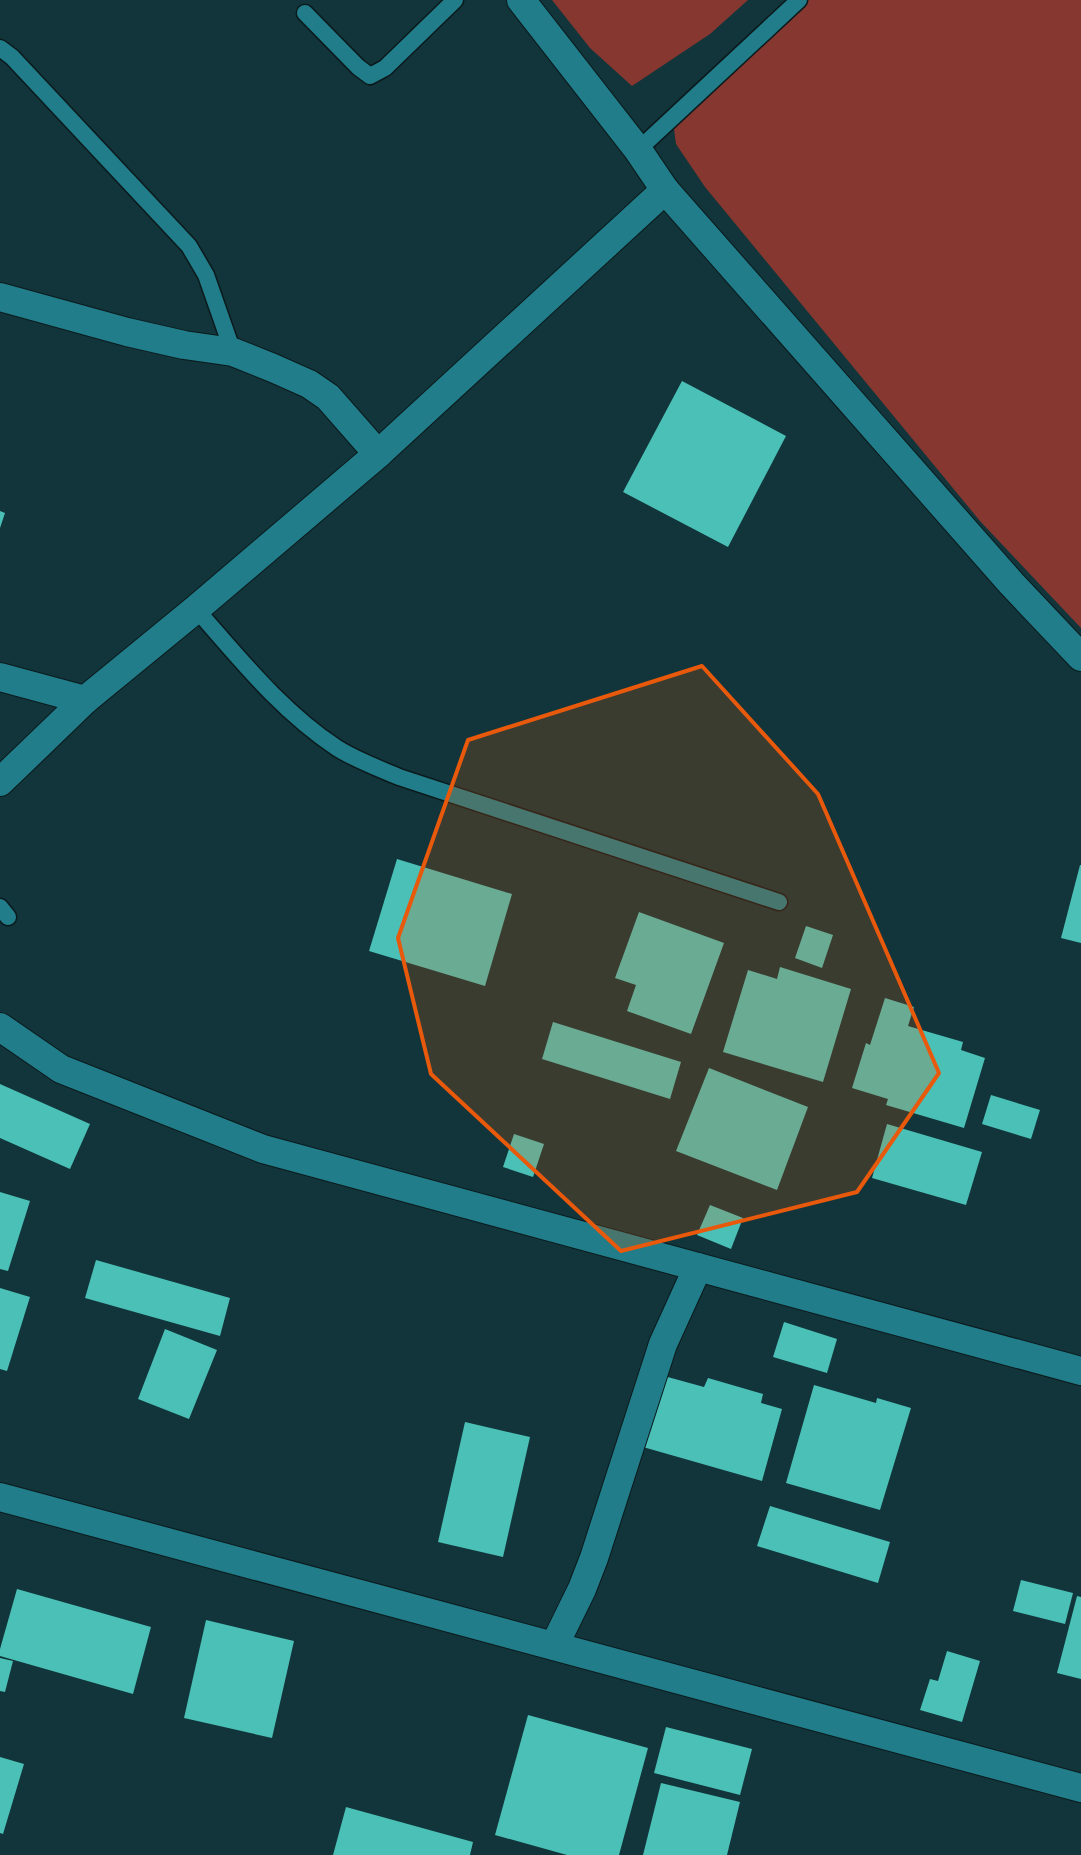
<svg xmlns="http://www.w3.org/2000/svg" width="1081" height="1855" viewBox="0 0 1081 1855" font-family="Rubik,sans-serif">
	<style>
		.green { fill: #86372f }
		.building { fill: #4bc0b7 }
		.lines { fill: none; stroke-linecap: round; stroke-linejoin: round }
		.lane-casing { stroke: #0b1a1d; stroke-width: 19 }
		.street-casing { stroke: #0b1a1d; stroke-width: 30 }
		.secondary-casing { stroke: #0b1a1d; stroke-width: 30 }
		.lane { stroke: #207d89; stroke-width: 16 }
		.street { stroke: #207d89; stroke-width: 28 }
		.secondary { stroke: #207d89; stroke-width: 28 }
		.marked { fill: #e8590c; fill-opacity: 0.2; stroke: #e8590c; stroke-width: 4; stroke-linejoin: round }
	</style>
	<rect width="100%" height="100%" fill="#11353a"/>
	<g class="green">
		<polygon points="552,0 748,0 710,34 632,86 590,48"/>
		<polygon points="800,0 1081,0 1081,628 980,521 705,187 676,144 674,129 681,104"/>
	</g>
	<g class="building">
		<polygon points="682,381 786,436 728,547 623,492"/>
		<polygon points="0,511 5,513 0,528"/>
		<polygon points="397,859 512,894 485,986 369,951"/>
		<polygon points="1080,865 1081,865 1081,943 1061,938"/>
		<polygon points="639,912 724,943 691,1034 627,1011 636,985 615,978"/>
		<polygon points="806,926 833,935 822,968 795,958"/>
		<polygon points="780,967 851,989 823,1082 723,1052 748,970 777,979"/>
		<polygon points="885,998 914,1007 908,1026 963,1042 961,1050 985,1058 964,1128 886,1105 888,1099 852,1088 866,1043 870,1045"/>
		<polygon points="553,1022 681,1062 670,1099 542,1059"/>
		<polygon points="709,1068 808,1107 777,1190 676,1151"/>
		<polygon points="0,1084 90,1124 70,1169 0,1138"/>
		<polygon points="991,1095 1040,1110 1031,1139 982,1124"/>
		<polygon points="887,1124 982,1152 966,1205 872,1178"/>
		<polygon points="514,1134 544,1144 533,1177 503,1167"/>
		<polygon points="0,1192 30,1201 8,1271 0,1269"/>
		<polygon points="710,1205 743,1218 731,1249 697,1235"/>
		<polygon points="96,1260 230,1298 220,1336 85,1298"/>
		<polygon points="0,1288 30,1297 7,1371 0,1369"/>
		<polygon points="784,1322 837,1339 827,1373 773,1357"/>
		<polygon points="165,1329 217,1350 189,1419 138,1399"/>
		<polygon points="664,1376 704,1387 708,1378 763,1394 761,1403 782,1409 762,1481 643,1447"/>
		<polygon points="814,1385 876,1403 877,1398 911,1408 880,1510 786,1483"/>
		<polygon points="465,1422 530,1437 503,1557 438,1542"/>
		<polygon points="770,1506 890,1542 878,1583 757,1546"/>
		<polygon points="1021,1580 1073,1593 1065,1624 1013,1611"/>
		<polygon points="17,1589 151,1627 133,1694 0,1656 0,1649"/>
		<polygon points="1077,1596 1081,1597 1081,1679 1057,1673"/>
		<polygon points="206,1620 294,1641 272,1738 184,1718"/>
		<polygon points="947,1651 980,1661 962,1722 920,1710 930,1679 938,1681"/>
		<polygon points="0,1658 13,1661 5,1692 0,1691"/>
		<polygon points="528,1715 648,1748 619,1855 567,1855 495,1835"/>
		<polygon points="666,1727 752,1749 740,1795 654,1773"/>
		<polygon points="0,1757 24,1764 3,1834 0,1833"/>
		<polygon points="661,1783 740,1802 727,1855 643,1855"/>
		<polygon points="346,1807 473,1842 470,1855 333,1855"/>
	</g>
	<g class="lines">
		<g class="lane-casing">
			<g id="lane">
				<polyline points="305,13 358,67 370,76 385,68 455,0"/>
				<polyline points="0,48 12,57 189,246 206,275 233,352"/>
				<polyline points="638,150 799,0"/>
				<path d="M196,609C240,659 281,711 337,748C356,760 378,768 399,777L779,902"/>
				<polyline points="0,907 8,917"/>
			</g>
		</g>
		<g class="street-casing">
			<g id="street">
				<polyline points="0,297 127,332 184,345 233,352 273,368 309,384 328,397 378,454"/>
				<polyline points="0,677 85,700"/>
				<polyline points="0,782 85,700 196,609 378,454 665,190"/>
				<polyline points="0,1027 61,1069 263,1149 1081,1371"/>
				<polyline points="0,1497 1081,1788"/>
				<polyline points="554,1646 582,1589 594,1558 663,1344 698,1267"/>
			</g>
		</g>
		<g class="secondary-casing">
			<polyline id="secondary" points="521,0 638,150 665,190 1011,583 1081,657"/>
		</g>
		<use href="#lane" class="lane"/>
		<use href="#street" class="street"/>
		<use href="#secondary" class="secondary"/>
	</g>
	<path class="marked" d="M702,666L818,794L939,1073L857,1192L621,1251L431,1074L398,938L468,740Z"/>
</svg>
